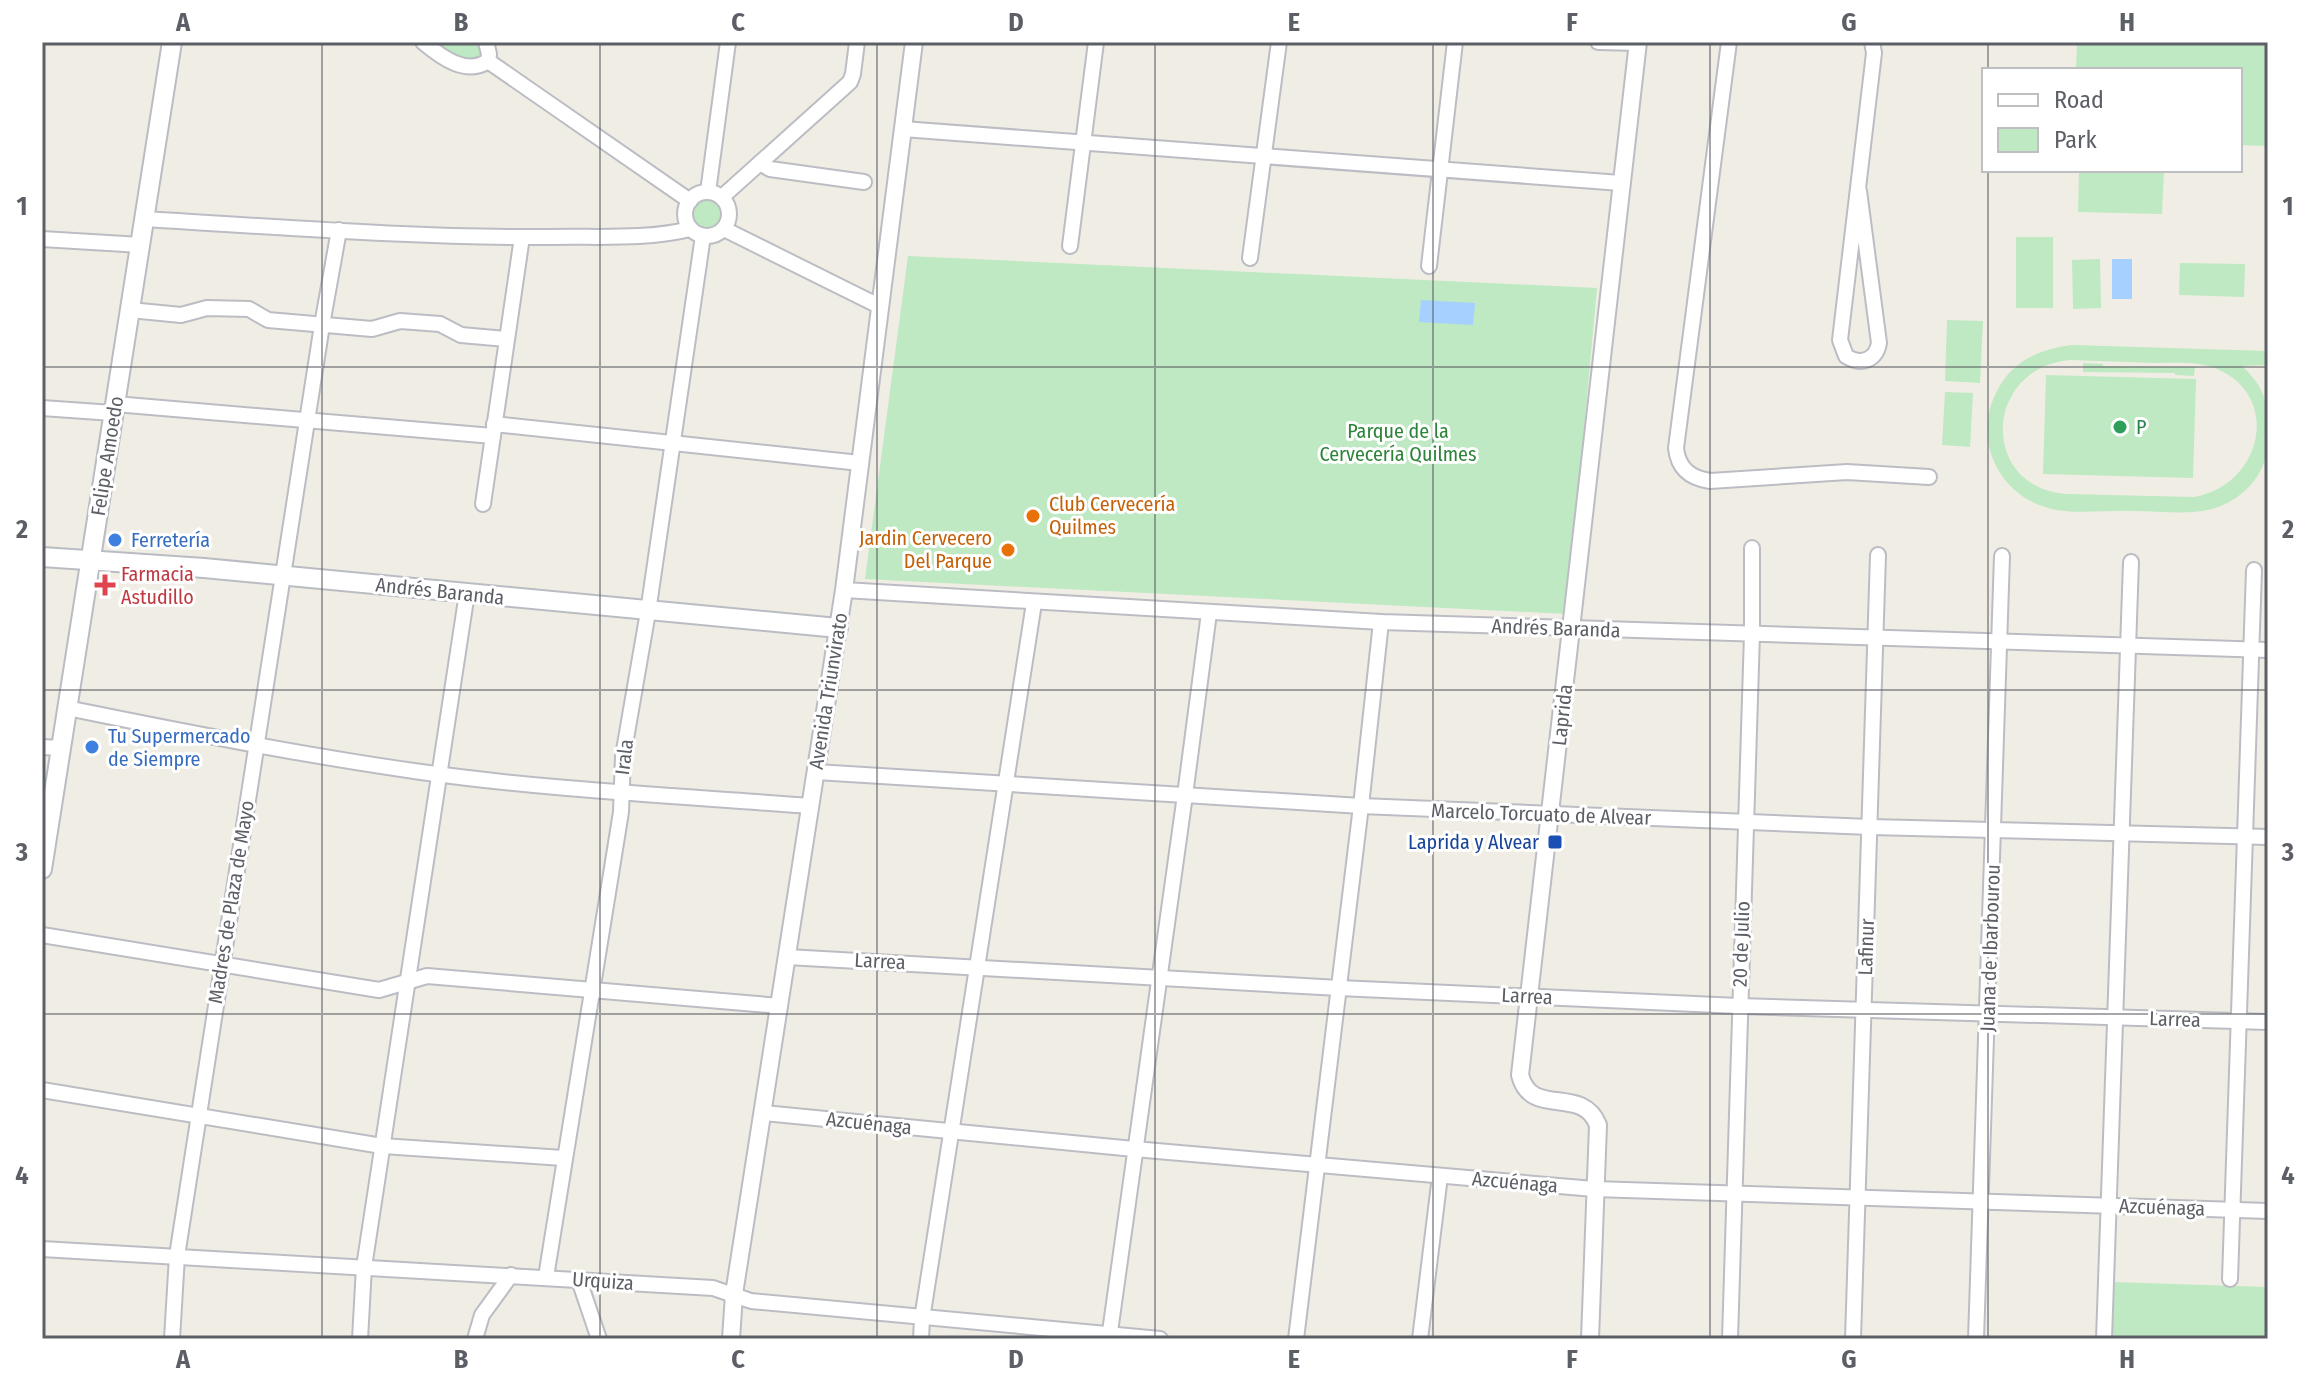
<svg xmlns="http://www.w3.org/2000/svg" width="2310" height="1381" viewBox="0 0 2310 1381" font-family="'Fira Sans Condensed',sans-serif">
	<style>
		.green { fill: #bee9c2; fill-rule: evenodd }
		.water { fill: #a5d0ff }
		.lines { fill: none; stroke-linecap: round; stroke-linejoin: round }
		.minor-casing { stroke: #bcbdc4; stroke-width: 18 }
		.tertiary-casing { stroke: #bcbdc4; stroke-width: 20 }
		.secondary-casing { stroke: #b9bcc3; stroke-width: 22 }
		.minor { stroke: #fff; stroke-width: 14 }
		.tertiary { stroke: #fff; stroke-width: 16 }
		.secondary { stroke: #fff; stroke-width: 18 }
		.grid { fill: none; stroke: #5c5f66; stroke-width: 2; stroke-opacity: 0.55 }
		.leisure-dot { fill: #2e9e5b; stroke: #fff; stroke-width: 3 }
		.food-dot { fill: #e8710a; stroke: #fff; stroke-width: 3 }
		.shop-dot { fill: #3f7fe0; stroke: #fff; stroke-width: 3 }
		.health-dot { fill: #e0444e; stroke: #fff; stroke-width: 3 }
		.transit-dot { fill: #1a4fb4; stroke: #fff; stroke-width: 3 }
		.labels { text-anchor: middle; stroke-width: 6; stroke-linejoin: round; paint-order: stroke }
		.leisure-label { font-size: 20px; fill: #27864d; stroke: #fff; text-anchor: start }
		.park-label { font-size: 20px; fill: #2d8339; stroke: #fff }
		.street-label { font-size: 20px; fill: #5c5f66; stroke: #fff }
		.food-label { font-size: 20px; fill: #c56008; stroke: #fff; text-anchor: start }
		.shop-label { font-size: 20px; fill: #366cbe; stroke: #fff; text-anchor: start }
		.health-label { font-size: 20px; fill: #be3a42; stroke: #fff; text-anchor: start }
		.transit-label { font-size: 20px; fill: #164399; stroke: #fff; text-anchor: end }
		.neatline { fill: none; stroke: #5c5f66; stroke-width: 3 }
		.grid-label { font-size: 26px; text-anchor: middle; font-weight: bold; fill: #5c5f66 }
	</style>
	<rect width="100%" height="100%" fill="#f0eee4"/>
	<g class="green">
		<polygon points="430,42 482,42 485,59 477,63 455,58"/>
		<polygon points="2077,42 2268,42 2268,146 2240,145 2240,70 2076,70"/>
		<polygon points="2079,170 2164,170 2162,214 2078,212"/>
		<circle cx="707" cy="215" r="18"/>
		<rect x="2016" y="237" width="37" height="71"/>
		<polygon points="908,256 1597,288 1567,614 865,579"/>
		<polygon points="2100,259 2101,308 2073,309 2072,260"/>
		<polygon points="2180,263 2245,264 2244,297 2179,295"/>
		<polygon points="1947,320 1983,321 1980,383 1945,381"/>
		<path d="M2072,345L2268,351V365L2242,366C2264,387 2268,401 2268,430C2268,441 2269,451 2265,460C2259,479 2243,496 2225,504C2199,517 2164,511 2135,511C2110,510 2081,514 2056,510C2002,500 1972,444 1995,395C2010,362 2038,349 2072,345ZM2070,360C2099,361 2127,362 2156,363C2176,363 2198,361 2217,369C2283,397 2261,486 2194,497L2067,494C1979,488 1983,368 2070,360Z"/>
		<polygon points="2083,363 2103,364 2103,366 2195,367 2194,376 2175,375 2175,373 2083,372"/>
		<polygon points="2046,375 2196,379 2193,478 2043,474"/>
		<polygon points="1945,392 1973,393 1970,447 1942,445"/>
		<polygon points="2113,1282 2268,1287 2268,1339 2111,1339"/>
	</g>
	<g class="water">
		<rect x="2112" y="259" width="20" height="40"/>
		<polygon points="1421,300 1475,303 1473,325 1419,322"/>
	</g>
	<g class="lines">
		<g class="minor-casing">
			<g id="minor">
				<path d="M423,42C441,57 466,76 488,61L489,54L486,42"/>
				<polyline points="1598,42 1638,43"/>
				<path d="M1729,42L1676,448C1678,468 1690,478 1710,481L1847,472L1929,477"/>
				<polyline points="488,61 690,201"/>
				<polyline points="903,129 1621,183"/>
				<polyline points="760,163 770,169 864,182"/>
				<path d="M1859,191L1879,343C1876,360 1861,366 1846,356L1840,340L1874,53L1872,42"/>
				<circle cx="707" cy="214" r="22"/>
				<polyline points="708,192 728,42"/>
				<polyline points="722,197 850,82 853,74 857,42"/>
				<path d="M145,219C280,227 416,238 552,237C597,236 646,240 690,229"/>
				<polyline points="724,229 881,307"/>
				<polyline points="42,239 141,245"/>
				<polyline points="1070,246 1096,42"/>
				<polyline points="1250,258 1279,42"/>
				<polyline points="1429,266 1455,42"/>
				<polyline points="130,310 181,315 207,308 249,309 268,320 372,329 400,321 440,324 461,335 506,339"/>
				<polyline points="115,404 493,436"/>
				<polyline points="42,408 113,413"/>
				<polyline points="494,424 860,463"/>
				<polyline points="483,504 522,237"/>
				<polyline points="844,590 1381,622 2268,650"/>
				<path d="M67,708C185,732 302,755 421,772C550,790 680,796 810,806"/>
				<polyline points="42,747 61,748"/>
				<polyline points="816,772 1361,806 1870,827 2268,837"/>
				<polyline points="42,935 379,990 427,976 780,1006"/>
				<polyline points="787,957 1339,988 1739,1006 2268,1022"/>
				<polyline points="42,1090 382,1146 563,1158"/>
				<polyline points="764,1113 1134,1149 1594,1189 2268,1211"/>
				<polyline points="42,1249 713,1288 751,1301 1160,1339"/>
				<polyline points="546,1277 621,812 623,756 648,612 703,236"/>
				<polyline points="2230,1279 2254,570"/>
				<polyline points="579,1280 599,1339"/>
				<polyline points="172,1339 177,1256 322,325 339,230"/>
				<polyline points="360,1339 364,1267 467,593"/>
				<polyline points="475,1339 482,1315 511,1275"/>
				<polyline points="921,1339 922,1319 1034,603"/>
				<polyline points="1109,1339 1185,795 1209,613"/>
				<polyline points="1296,1339 1361,806 1381,622"/>
				<polyline points="1420,1339 1440,1176"/>
				<polyline points="1730,1339 1752,634 1752,548"/>
				<polyline points="1853,1339 1878,555"/>
				<polyline points="1976,1339 2002,556"/>
				<polyline points="2104,1339 2131,562"/>
			</g>
		</g>
		<g class="tertiary-casing">
			<g id="tertiary">
				<polyline points="731,1339 734,1294 844,590 914,42"/>
				<path d="M1590,1339L1598,1125C1582,1084 1531,1119 1520,1075L1638,42"/>
			</g>
		</g>
		<g class="secondary-casing">
			<g id="secondary">
				<polyline points="42,557 204,568 838,628"/>
				<polyline points="42,869 172,42"/>
			</g>
		</g>
		<use href="#minor" class="minor"/>
		<use href="#tertiary" class="tertiary"/>
		<use href="#secondary" class="secondary"/>
	</g>
	<path class="grid" d="M322,42V1339M600,42V1339M877,42V1339M1155,42V1339M1433,42V1339M1710,42V1339M1988,42V70M1988,170V1339M42,367H2268M42,690H2268M42,1014H2268"/>
	<circle class="leisure-dot" cx="2120" cy="427" r="8"/>
	<g class="food-dot">
		<circle cx="1033" cy="516" r="8"/>
		<circle cx="1008" cy="550" r="8"/>
	</g>
	<g class="shop-dot">
		<circle cx="115" cy="540" r="8"/>
		<circle cx="92" cy="747" r="8"/>
	</g>
	<path class="health-dot" d="M101 573h8v8h8v8h-8v8h-8v-8h-8v-8h8z"/>
	<rect class="transit-dot" x="1547" y="834" width="16" height="16" rx="4"/>
	<g class="labels">
		<g class="leisure-label">
			<text x="2136" y="434">P</text>
		</g>
		<g class="park-label">
			<text x="1398" y="438">Parque de la<tspan x="1398" dy="23">Cervecería Quilmes</tspan></text>
		</g>
		<g class="street-label">
			<text transform="translate(107 456) rotate(-81)" y="7">Felipe Amoedo</text>
			<text transform="translate(440 591) rotate(6)" y="7">Andrés Baranda</text>
			<text transform="translate(1556 628) rotate(2)" y="7">Andrés Baranda</text>
			<text transform="translate(828 691) rotate(-81)" y="7">Avenida Triunvirato</text>
			<text transform="translate(1562 715) rotate(-84)" y="7">Laprida</text>
			<text transform="translate(624 757) rotate(-83)" y="7">Irala</text>
			<text transform="translate(1541 814) rotate(2)" y="7">Marcelo Torcuato de Alvear</text>
			<text transform="translate(231 902) rotate(-81)" y="7">Madres de Plaza de Mayo</text>
			<text transform="translate(1741 944) rotate(-88)" y="7">20 de Julio</text>
			<text transform="translate(1866 947) rotate(-88)" y="7">Lafinur</text>
			<text transform="translate(1990 948) rotate(-88)" y="7">Juana de Ibarbourou</text>
			<text transform="translate(880 961) rotate(3)" y="7">Larrea</text>
			<text transform="translate(1527 996) rotate(3)" y="7">Larrea</text>
			<text transform="translate(2175 1019) rotate(2)" y="7">Larrea</text>
			<text transform="translate(869 1123) rotate(6)" y="7">Azcuénaga</text>
			<text transform="translate(1515 1182) rotate(5)" y="7">Azcuénaga</text>
			<text transform="translate(2162 1207) rotate(2)" y="7">Azcuénaga</text>
			<text transform="translate(603 1281) rotate(4)" y="7">Urquiza</text>
		</g>
		<g class="food-label">
			<text x="1049" y="511">Club Cervecería<tspan x="1049" dy="23">Quilmes</tspan></text>
			<text x="992" y="545" text-anchor="end">Jardin Cervecero<tspan x="992" dy="23">Del Parque</tspan></text>
		</g>
		<g class="shop-label">
			<text x="131" y="547">Ferretería</text>
			<text x="108" y="743">Tu Supermercado<tspan x="108" dy="23">de Siempre</tspan></text>
		</g>
		<g class="health-label">
			<text x="121" y="581">Farmacia<tspan x="121" dy="23">Astudillo</tspan></text>
		</g>
		<g class="transit-label">
			<text x="1539" y="849">Laprida y Alvear</text>
		</g>
	</g>
	<rect width="2310" height="1381" fill="none" stroke="#ffffff" stroke-width="88"/>
	<rect x="1982" y="68" width="260" height="104" fill="#ffffff" stroke="#bebfc2" stroke-width="2"/>
	<rect x="1998" y="94" width="40" height="12" fill="#ffffff" stroke="#bebfc2" stroke-width="2"/>
	<text x="2054" y="108" font-size="24" fill="#5c5f66">Road</text>
	<rect x="1998" y="128" width="40" height="24" fill="#bee9c2" stroke="#bebfc2" stroke-width="2"/>
	<text x="2054" y="148" font-size="24" fill="#5c5f66">Park</text>
	<rect x="44" y="44" width="2222" height="1293" class="neatline"/>
	<g class="grid-label">
		<text x="183" y="31">A</text>
		<text x="461" y="31">B</text>
		<text x="738" y="31">C</text>
		<text x="1016" y="31">D</text>
		<text x="1294" y="31">E</text>
		<text x="1572" y="31">F</text>
		<text x="1849" y="31">G</text>
		<text x="2127" y="31">H</text>
		<text x="22" y="215">1</text>
		<text x="2288" y="215">1</text>
		<text x="22" y="538">2</text>
		<text x="2288" y="538">2</text>
		<text x="22" y="861">3</text>
		<text x="2288" y="861">3</text>
		<text x="22" y="1184">4</text>
		<text x="2288" y="1184">4</text>
		<text x="183" y="1368">A</text>
		<text x="461" y="1368">B</text>
		<text x="738" y="1368">C</text>
		<text x="1016" y="1368">D</text>
		<text x="1294" y="1368">E</text>
		<text x="1572" y="1368">F</text>
		<text x="1849" y="1368">G</text>
		<text x="2127" y="1368">H</text>
	</g>
</svg>
